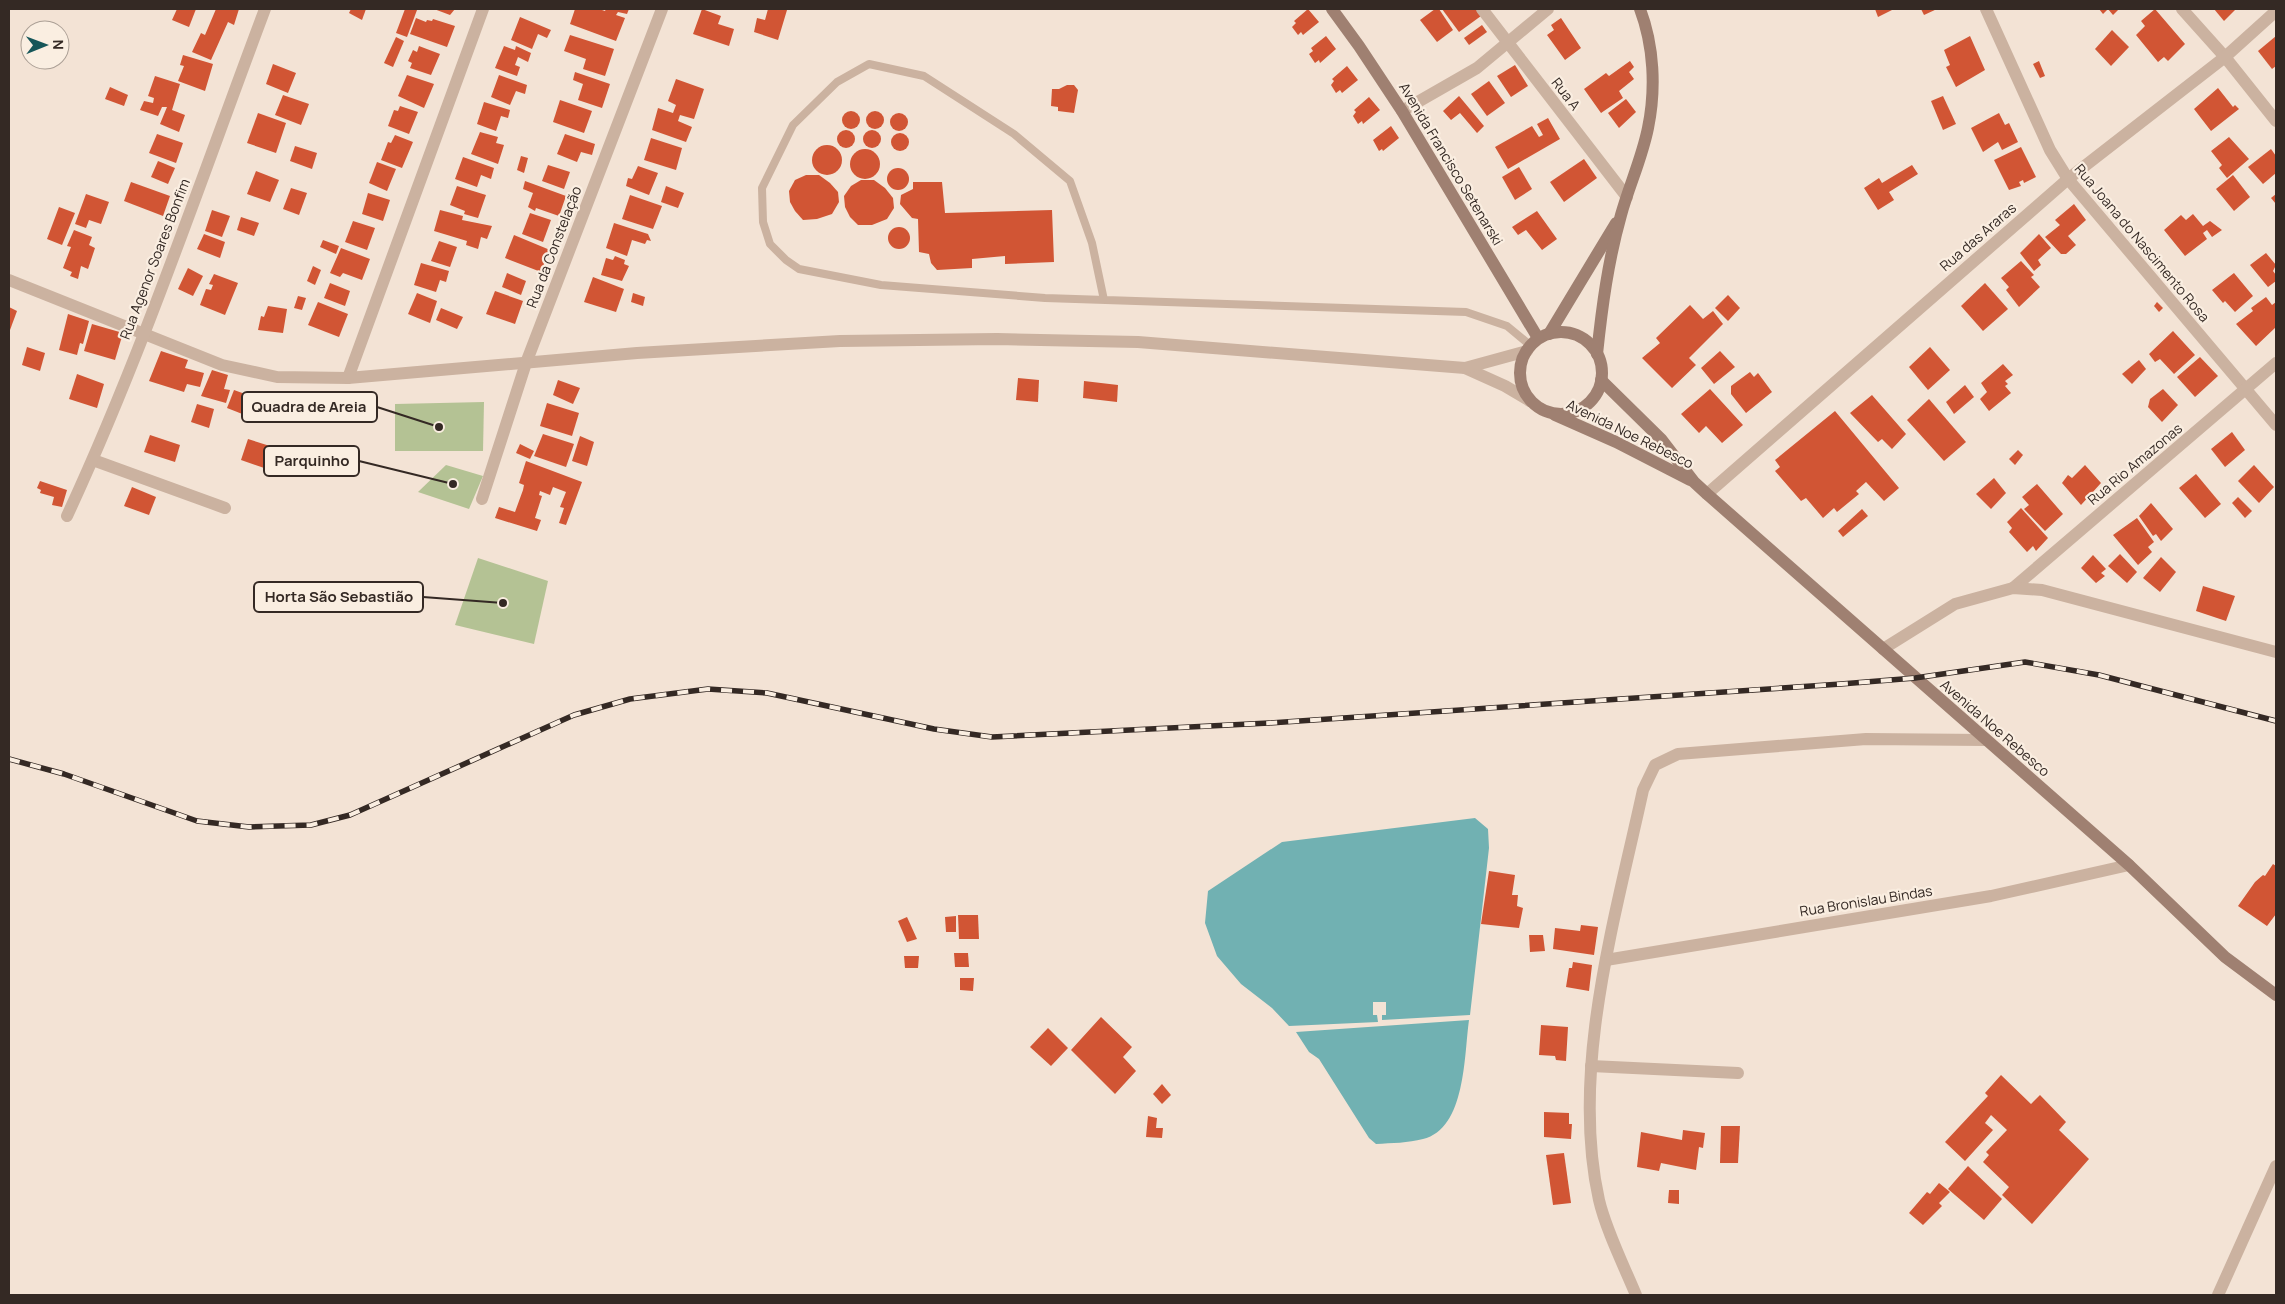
<svg xmlns="http://www.w3.org/2000/svg" width="2285" height="1304" viewBox="0 0 2285 1304" font-family="Manrope,sans-serif">
	<style>
		.green { fill: #b4c294 }
		.water { fill: #71b1b2 }
		.building { fill: #d15534 }
		.lines { fill: none; stroke-linecap: round; stroke-linejoin: round }
		.lane { stroke: #cbb2a0; stroke-width: 8 }
		.street { stroke: #cbb2a0; stroke-width: 12 }
		.secondary { stroke: #9f8071; stroke-width: 12 }
		.rail-casing { stroke: #342924; stroke-width: 5.5 }
		.rail { stroke: #faeee1; stroke-width: 4; stroke-dasharray: 11; stroke-linecap: butt }
		.labels { text-anchor: middle; stroke-width: 4.5; stroke-linejoin: round; paint-order: stroke }
		.street-label { font-size: 14px; fill: #342924; stroke: #faeee1 }
		.leader { fill: none; stroke: #342924; stroke-width: 2 }
		.callout-dot { fill: #342924; stroke: #faeee1; stroke-width: 2 }
		.callout { fill: #faeee1; stroke: #342924; stroke-width: 2 }
		.callout-label { font-size: 15px; text-anchor: middle; font-weight: bold; fill: #342924 }
	</style>
	<rect width="100%" height="100%" fill="#f3e3d5"/>
	<g class="green">
		<polygon points="484,402 483,451 395,451 395,404"/>
		<polygon points="446,465 483,476 469,509 418,492"/>
		<polygon points="478,558 548,581 534,644 455,625"/>
	</g>
	<g class="water">
		<polygon points="1475,818 1488,829 1489,848 1470,1015 1382,1020 1382,1015 1386,1015 1386,1002 1373,1002 1373,1015 1377,1015 1378,1022 1289,1026 1272,1008 1241,984 1217,956 1205,923 1208,891 1282,842"/>
		<path d="M1469,1020C1464,1055 1466,1129 1423,1139C1408,1143 1392,1143 1376,1144L1369,1138L1319,1059L1309,1052L1296,1032Z"/>
	</g>
	<g class="building">
		<polygon points="177,9 196,9 189,27 172,20"/>
		<polygon points="216,9 239,9 234,25 228,22 211,60 192,52 201,33 205,35"/>
		<polygon points="351,9 366,9 362,20 349,13"/>
		<polygon points="405,9 417,10 407,37 396,33"/>
		<polygon points="434,9 455,9 450,15"/>
		<polygon points="575,9 599,9 605,11 606,9 629,9 627,14 618,12 616,15 625,18 616,41 570,24"/>
		<polygon points="702,9 721,16 718,24 734,29 729,46 693,34"/>
		<polygon points="768,9 787,10 778,40 754,32 757,18 765,20"/>
		<polygon points="1308,9 1319,22 1303,35 1301,32 1298,35 1292,27 1296,23 1294,21"/>
		<polygon points="1435,9 1439,9 1453,30 1437,42 1420,20"/>
		<polygon points="1442,9 1476,9 1481,16 1459,32"/>
		<polygon points="1875,9 1894,9 1878,17"/>
		<polygon points="1921,9 1937,9 1924,15"/>
		<polygon points="2099,9 2119,9 2113,15 2108,9 2103,14"/>
		<polygon points="2155,9 2185,44 2168,61 2164,57 2158,62 2136,35 2145,26 2141,21"/>
		<polygon points="2214,9 2236,9 2224,21"/>
		<polygon points="520,17 551,30 547,38 538,34 532,49 511,40"/>
		<polygon points="416,18 426,22 427,20 432,21 433,19 455,26 447,47 410,34"/>
		<polygon points="1561,18 1581,48 1565,60 1547,35 1554,30 1551,25"/>
		<polygon points="1482,25 1487,32 1469,45 1464,38"/>
		<polygon points="2112,30 2129,47 2111,66 2095,49"/>
		<polygon points="570,35 614,49 605,76 583,69 586,59 564,51"/>
		<polygon points="1326,36 1336,49 1320,63 1319,60 1315,63 1309,54 1313,51 1311,48"/>
		<polygon points="1970,36 1985,70 1956,87 1946,67 1950,65 1944,50"/>
		<polygon points="2276,36 2276,66 2272,69 2258,51"/>
		<polygon points="396,37 404,41 393,67 384,63"/>
		<polygon points="419,46 440,54 431,75 410,68 412,63 408,61 413,50 417,52"/>
		<polygon points="504,46 515,50 516,46 531,53 528,62 518,57 515,65 520,67 517,76 495,68"/>
		<polygon points="183,55 213,64 205,91 178,81 184,66 180,65"/>
		<polygon points="1630,61 1634,67 1629,72 1634,79 1619,91 1623,98 1601,113 1584,89 1606,73 1609,76"/>
		<polygon points="2039,61 2045,76 2040,78 2033,64"/>
		<polygon points="273,64 296,73 288,93 266,84"/>
		<polygon points="1515,65 1528,86 1511,97 1497,76"/>
		<polygon points="1347,66 1358,80 1342,93 1340,90 1336,93 1331,85 1334,81 1332,79"/>
		<polygon points="575,72 610,84 602,108 578,100 583,84 573,80"/>
		<polygon points="407,75 434,84 424,108 398,96"/>
		<polygon points="499,75 527,85 525,94 516,91 510,105 491,97"/>
		<polygon points="155,76 180,84 172,110 185,115 179,132 160,124 167,107 162,107 158,116 140,110 144,101 153,103 154,98 148,96"/>
		<polygon points="676,79 704,89 694,119 680,115 678,121 692,127 686,142 652,130 658,108 673,113 676,105 668,101"/>
		<polygon points="1489,81 1505,103 1487,116 1471,94"/>
		<polygon points="1067,85 1074,85 1078,90 1074,113 1058,111 1058,107 1051,106 1052,89 1059,89"/>
		<polygon points="110,87 128,95 124,106 105,99"/>
		<polygon points="2218,88 2233,107 2235,105 2239,109 2211,131 2194,109"/>
		<polygon points="283,95 309,104 301,125 275,115"/>
		<polygon points="1459,96 1484,126 1477,133 1460,113 1451,120 1443,111"/>
		<polygon points="1943,96 1956,124 1943,130 1931,101"/>
		<polygon points="1369,97 1380,110 1363,124 1362,121 1358,124 1353,116 1356,112 1354,110"/>
		<polygon points="1626,99 1636,112 1619,128 1608,113"/>
		<polygon points="560,100 592,111 584,133 553,122"/>
		<polygon points="484,102 510,110 508,118 501,116 496,131 477,124"/>
		<polygon points="400,106 418,112 409,134 388,126 394,110 398,111"/>
		<circle cx="851" cy="120" r="9"/>
		<circle cx="875" cy="120" r="9"/>
		<circle cx="899" cy="122" r="9"/>
		<polygon points="258,113 286,123 276,153 247,143"/>
		<polygon points="1999,113 2005,125 2009,123 2018,142 2002,150 1998,142 1983,152 1971,128"/>
		<polygon points="1548,118 1560,139 1508,169 1495,147 1532,126 1539,137 1543,135 1537,124"/>
		<polygon points="1391,126 1399,138 1383,151 1382,149 1379,151 1373,140"/>
		<circle cx="846" cy="139" r="9"/>
		<circle cx="872" cy="139" r="9"/>
		<polygon points="480,132 498,137 496,143 504,145 498,164 471,154"/>
		<circle cx="900" cy="142" r="9"/>
		<polygon points="157,134 183,143 176,163 149,153"/>
		<polygon points="565,134 595,144 592,155 581,152 577,162 557,154"/>
		<polygon points="395,135 413,142 402,168 381,160 388,142 391,143"/>
		<polygon points="2229,137 2249,159 2227,178 2219,168 2222,165 2211,151"/>
		<polygon points="651,138 682,148 676,170 644,160"/>
		<circle cx="827" cy="160" r="15"/>
		<polygon points="295,146 317,153 312,169 290,161"/>
		<polygon points="2021,147 2036,177 2024,183 2023,180 2019,182 2021,186 2009,190 1994,160"/>
		<polygon points="2271,149 2276,156 2276,173 2263,184 2248,167"/>
		<circle cx="865" cy="164" r="15"/>
		<polygon points="521,156 528,158 524,173 517,170"/>
		<polygon points="463,157 494,168 491,179 481,175 477,187 455,179"/>
		<polygon points="1584,159 1597,178 1564,202 1550,182"/>
		<polygon points="158,161 175,168 168,184 151,177"/>
		<polygon points="377,162 396,169 387,191 369,183"/>
		<polygon points="548,165 570,172 564,189 542,181"/>
		<polygon points="1912,165 1918,174 1889,192 1894,200 1878,210 1864,188 1879,178 1882,183"/>
		<polygon points="638,166 658,173 649,195 626,186 628,178 632,179"/>
		<polygon points="1519,167 1532,189 1515,200 1502,177"/>
		<circle cx="898" cy="179" r="11"/>
		<polygon points="256,171 279,180 270,202 247,194"/>
		<polygon points="806,175 819,175 830,183 838,192 839,202 832,214 817,219 803,220 795,211 790,202 789,191 795,180"/>
		<polygon points="2233,175 2250,197 2234,211 2216,189"/>
		<polygon points="861,180 874,180 885,188 893,198 894,208 887,219 872,225 858,225 850,217 845,207 844,196 851,186"/>
		<polygon points="525,181 566,196 559,216 536,208 535,211 528,207 533,193 523,189"/>
		<polygon points="131,182 170,196 163,216 124,201"/>
		<polygon points="913,182 942,182 945,213 1052,210 1054,262 1005,264 1005,256 972,259 972,268 937,270 931,263 929,254 919,252 918,219 912,218 900,204 901,195 913,189"/>
		<polygon points="457,186 486,195 478,218 464,214 465,211 450,205"/>
		<polygon points="666,186 684,193 678,208 661,202"/>
		<polygon points="291,188 307,193 299,215 283,209"/>
		<polygon points="368,193 390,200 383,221 362,214"/>
		<polygon points="86,194 109,202 101,224 89,220 86,228 75,224"/>
		<polygon points="2276,194 2276,204 2271,198"/>
		<polygon points="630,195 662,206 653,229 622,219"/>
		<polygon points="2074,204 2086,220 2068,236 2076,245 2066,254 2061,254 2045,237 2060,225 2055,220"/>
		<polygon points="59,207 75,213 62,245 47,239"/>
		<polygon points="212,210 230,216 222,237 205,231"/>
		<polygon points="440,210 463,216 462,220 492,226 487,239 481,237 478,249 466,245 467,241 434,231"/>
		<polygon points="1537,211 1557,239 1542,250 1526,230 1518,235 1512,227"/>
		<polygon points="530,213 551,220 543,242 522,234"/>
		<polygon points="2193,214 2203,226 2210,221 2222,230 2212,237 2207,230 2203,233 2207,239 2185,256 2164,230 2181,215 2186,220"/>
		<polygon points="241,217 259,223 254,236 237,230"/>
		<polygon points="353,221 375,228 367,250 345,242"/>
		<polygon points="614,223 648,234 651,241 647,240 645,244 632,240 627,256 606,248"/>
		<circle cx="899" cy="238" r="11"/>
		<polygon points="74,230 92,237 89,245 95,248 88,269 81,266 78,279 70,276 72,272 63,268 71,247 67,246"/>
		<polygon points="204,234 225,242 220,258 197,249"/>
		<polygon points="2039,234 2051,248 2038,260 2041,265 2034,271 2020,253"/>
		<polygon points="514,235 550,250 541,272 505,258"/>
		<polygon points="323,240 339,246 336,254 320,247"/>
		<polygon points="439,241 457,247 450,267 431,261"/>
		<polygon points="341,248 370,259 362,280 343,273 340,277 330,273"/>
		<polygon points="2266,253 2276,265 2273,271 2276,275 2276,281 2268,287 2250,265"/>
		<polygon points="615,256 625,260 624,264 629,266 622,281 601,275 606,258 613,260"/>
		<polygon points="2021,261 2034,275 2031,277 2040,287 2019,307 2006,290 2009,287 2001,278"/>
		<polygon points="421,263 449,271 446,282 440,280 436,292 414,285"/>
		<polygon points="313,266 321,270 315,285 307,281"/>
		<polygon points="188,268 203,276 193,296 178,289"/>
		<polygon points="507,273 526,281 521,295 502,287"/>
		<polygon points="2234,273 2253,296 2235,312 2225,301 2223,303 2212,290"/>
		<polygon points="214,274 238,283 225,315 200,305 206,289 211,290 213,285 209,284"/>
		<polygon points="593,277 624,289 616,312 584,302"/>
		<polygon points="330,283 350,291 345,306 324,298"/>
		<polygon points="1985,283 2008,309 1983,331 1961,306"/>
		<polygon points="495,291 523,301 515,324 486,314"/>
		<polygon points="417,293 437,301 430,323 408,314"/>
		<polygon points="633,293 645,297 643,306 631,302"/>
		<polygon points="1728,295 1740,308 1728,321 1715,308"/>
		<polygon points="298,296 306,298 302,310 294,308"/>
		<polygon points="2266,297 2272,305 2276,302 2276,327 2256,346 2236,324 2253,311 2251,308"/>
		<polygon points="318,302 348,314 339,337 308,325"/>
		<polygon points="2157,302 2163,308 2159,312 2154,306"/>
		<polygon points="1690,305 1703,319 1713,311 1723,324 1689,358 1696,365 1672,388 1642,358 1660,343 1656,338"/>
		<polygon points="268,306 287,309 283,333 258,330 261,316 264,317"/>
		<polygon points="9,307 17,311 10,330 9,329"/>
		<polygon points="441,308 463,317 457,329 436,320"/>
		<polygon points="68,314 89,321 83,344 80,343 77,355 59,350"/>
		<polygon points="92,324 123,333 115,360 84,351"/>
		<polygon points="2173,331 2195,355 2174,374 2160,359 2155,362 2149,354"/>
		<polygon points="27,347 45,353 40,371 22,365"/>
		<polygon points="1930,347 1950,370 1928,390 1909,367"/>
		<polygon points="161,351 188,360 185,368 204,373 200,387 187,384 184,392 149,381"/>
		<polygon points="1720,351 1735,367 1714,384 1701,368"/>
		<polygon points="2200,357 2218,376 2195,397 2177,377"/>
		<polygon points="2139,360 2146,369 2132,384 2122,374"/>
		<polygon points="2003,364 2013,375 2005,381 2008,384 2005,386 2011,393 1989,411 1980,399 1987,392 1981,383"/>
		<polygon points="212,370 228,375 224,389 230,390 226,403 201,396"/>
		<polygon points="1750,372 1754,377 1758,373 1772,392 1746,413 1731,394 1731,386"/>
		<polygon points="77,374 104,384 97,408 69,399"/>
		<polygon points="1018,378 1039,380 1038,402 1016,400"/>
		<polygon points="558,380 580,388 573,404 553,395"/>
		<polygon points="1084,381 1118,385 1117,402 1083,398"/>
		<polygon points="1965,385 1974,397 1954,414 1946,402"/>
		<polygon points="1710,389 1743,425 1722,443 1706,426 1699,433 1681,414"/>
		<polygon points="2163,389 2178,405 2162,422 2148,407 2150,399"/>
		<polygon points="234,390 256,398 250,417 227,408"/>
		<polygon points="1872,395 1906,434 1892,449 1882,439 1878,442 1850,413"/>
		<polygon points="1929,399 1966,442 1944,461 1907,420"/>
		<polygon points="547,403 579,413 572,436 540,426"/>
		<polygon points="197,404 214,409 209,428 191,422"/>
		<polygon points="1835,411 1899,488 1884,501 1866,482 1856,491 1859,494 1837,512 1834,508 1823,518 1806,498 1801,501 1775,471 1780,467 1775,460"/>
		<polygon points="2232,432 2245,450 2225,467 2211,449"/>
		<polygon points="543,434 574,444 566,467 534,456"/>
		<polygon points="150,435 180,445 175,462 144,452"/>
		<polygon points="580,436 594,442 587,466 572,461"/>
		<polygon points="248,439 273,447 267,469 241,460"/>
		<polygon points="520,444 534,451 530,459 516,453"/>
		<polygon points="2018,450 2023,455 2015,465 2009,459"/>
		<polygon points="526,461 582,482 566,525 559,523 564,508 560,507 566,492 553,487 550,495 540,491 539,495 542,496 535,518 541,520 537,531 495,518 499,507 515,512 523,490 524,485 519,483"/>
		<polygon points="2085,465 2101,483 2081,505 2062,483 2068,475 2072,478"/>
		<polygon points="2254,465 2274,487 2259,503 2238,481"/>
		<polygon points="2196,474 2221,504 2205,518 2179,488"/>
		<polygon points="1994,478 2006,493 1991,509 1976,494"/>
		<polygon points="40,481 67,490 62,507 52,505 54,497 40,493 41,490 37,488"/>
		<polygon points="2037,484 2063,514 2045,531 2024,509 2029,505 2022,497"/>
		<polygon points="132,487 156,497 149,515 124,506"/>
		<polygon points="2238,497 2252,511 2245,518 2232,503"/>
		<polygon points="2151,503 2173,529 2161,541 2156,534 2153,536 2139,516"/>
		<polygon points="2021,508 2048,538 2036,551 2033,546 2027,552 2009,532 2012,528 2007,522"/>
		<polygon points="1862,509 1868,516 1843,537 1838,531"/>
		<polygon points="2137,518 2154,542 2148,547 2152,552 2138,565 2113,535"/>
		<polygon points="2120,554 2137,572 2127,583 2108,566"/>
		<polygon points="2093,555 2106,569 2101,573 2105,576 2096,583 2081,568"/>
		<polygon points="2161,557 2176,572 2160,592 2143,578"/>
		<polygon points="2203,586 2235,596 2226,621 2196,611"/>
		<polygon points="2273,864 2276,866 2276,914 2267,926 2238,906 2255,882 2263,875 2265,876"/>
		<polygon points="1489,871 1515,875 1512,895 1518,895 1517,906 1523,908 1519,928 1481,924"/>
		<polygon points="958,915 978,915 979,939 959,939"/>
		<polygon points="956,916 956,932 946,932 945,917"/>
		<polygon points="907,917 917,939 907,942 898,921"/>
		<polygon points="1581,925 1598,927 1594,955 1553,949 1555,928 1580,931"/>
		<polygon points="1529,935 1543,935 1545,951 1530,952"/>
		<polygon points="954,953 968,953 969,967 955,967"/>
		<polygon points="904,956 919,956 918,968 905,968"/>
		<polygon points="1573,962 1592,965 1589,991 1566,987 1569,968 1572,968"/>
		<polygon points="960,978 974,978 973,991 960,990"/>
		<polygon points="1101,1017 1132,1047 1123,1057 1136,1071 1115,1094 1071,1050"/>
		<polygon points="1541,1025 1568,1027 1566,1061 1556,1060 1555,1056 1539,1055"/>
		<polygon points="1048,1028 1068,1048 1051,1066 1030,1047"/>
		<polygon points="2001,1075 2031,1104 2040,1095 2066,1122 2059,1130 2089,1159 2032,1224 2002,1195 2009,1187 1983,1162 1989,1155 1986,1152 2007,1130 1991,1115 1985,1123 1993,1130 1965,1161 1945,1142 1988,1096 1985,1093"/>
		<polygon points="1162,1084 1171,1095 1162,1104 1153,1094"/>
		<polygon points="1544,1112 1569,1113 1569,1124 1572,1124 1571,1139 1544,1137"/>
		<polygon points="1148,1116 1157,1118 1156,1128 1163,1128 1162,1138 1146,1137"/>
		<polygon points="1721,1126 1740,1126 1738,1163 1720,1163"/>
		<polygon points="1683,1130 1705,1133 1703,1148 1699,1147 1696,1170 1661,1163 1659,1171 1637,1167 1641,1132 1682,1140"/>
		<polygon points="1564,1153 1571,1203 1553,1205 1546,1155"/>
		<polygon points="1968,1166 2002,1199 1984,1220 1948,1189"/>
		<polygon points="1939,1183 1950,1192 1939,1203 1942,1206 1923,1225 1909,1213 1927,1192 1930,1194"/>
		<polygon points="1669,1190 1679,1190 1679,1204 1668,1203"/>
	</g>
	<g class="lines">
		<polyline class="lane" points="1104,300 1092,243 1070,181 1014,134 924,76 869,64 837,82 793,125 762,188 763,222 770,244 786,260 799,269 881,285 1045,298 1466,312 1507,326 1530,345"/>
		<g class="street">
			<polyline points="1482,9 1627,197"/>
			<polyline points="1986,9 2050,150 2068,179 2276,425"/>
			<polyline points="2182,9 2225,57 2276,121"/>
			<polyline points="1402,111 1477,68 1548,9"/>
			<polyline points="9,280 222,365 277,377 348,378 637,353 840,341 997,339 1138,342 1465,368 1505,386 1530,401"/>
			<polyline points="1465,368 1527,351"/>
			<polyline points="348,378 483,9"/>
			<polyline points="93,460 225,508"/>
			<polyline points="1707,494 2068,179 2225,57 2276,11"/>
			<polyline points="482,499 526,363 662,9"/>
			<path d="M67,516C143,352 201,179 265,9"/>
			<polyline points="2013,588 2276,363"/>
			<polyline points="1883,649 1955,604 2013,588 2042,590 2276,652"/>
			<polyline points="1606,960 1991,896 2129,865"/>
			<polyline points="1591,1066 1738,1073"/>
			<path d="M1636,1295C1624,1266 1606,1230 1599,1200C1570,1070 1615,919 1643,790L1655,765L1678,754L1866,739L1985,740"/>
			<polyline points="2218,1295 2276,1166"/>
		</g>
		<g class="secondary">
			<polyline points="1332,9 1359,46 1402,111 1538,338"/>
			<circle cx="1561" cy="373" r="41"/>
			<polyline points="1549,334 1616,223"/>
			<path d="M1597,354C1602,307 1608,261 1621,215C1629,186 1642,158 1648,128C1656,89 1654,46 1640,9"/>
			<polyline points="1601,380 1661,439 1694,482 1707,494 2129,865 2225,957 2276,995"/>
			<polyline points="1555,415 1616,442 1690,480"/>
		</g>
		<g class="rail-casing">
			<polyline id="rail" points="9,759 64,774 197,821 249,827 311,825 350,815 574,715 630,699 708,689 767,693 934,729 992,737 1269,723 1841,684 1915,678 2025,662 2099,675 2276,721"/>
		</g>
		<use href="#rail" class="rail"/>
	</g>
	<g class="labels">
		<g class="street-label">
			<text transform="translate(1566 94) rotate(52)" y="5">Rua A</text>
			<text transform="translate(1451 164) rotate(59)" y="5">Avenida Francisco Setenarski</text>
			<text transform="translate(1978 237) rotate(-41)" y="5">Rua das Araras</text>
			<text transform="translate(2142 243) rotate(50)" y="5">Rua Joana do Nascimento Rosa</text>
			<text transform="translate(554 247) rotate(-69)" y="5">Rua da Constelação</text>
			<text transform="translate(155 259) rotate(-69)" y="5">Rua Agenor Soares Bonfim</text>
			<text transform="translate(1630 434) rotate(26)" y="5">Avenida Noe Rebesco</text>
			<text transform="translate(2135 464) rotate(-40)" y="5">Rua Rio Amazonas</text>
			<text transform="translate(1995 728) rotate(41)" y="5">Avenida Noe Rebesco</text>
			<text transform="translate(1866 901) rotate(-9)" y="5">Rua Bronislau Bindas</text>
		</g>
	</g>
	<path class="leader" d="M439 427L377 407M453 484L359 461M503 603L423 597"/>
	<g class="callout-dot">
		<circle cx="439" cy="427" r="5"/>
		<circle cx="453" cy="484" r="5"/>
		<circle cx="503" cy="603" r="5"/>
	</g>
	<g class="callout">
		<rect x="242" y="392" width="135" height="30" rx="5"/>
		<rect x="264" y="446" width="95" height="30" rx="5"/>
		<rect x="254" y="582" width="169" height="30" rx="5"/>
	</g>
	<g class="callout-label">
		<text x="309" y="412">Quadra de Areia</text>
		<text x="312" y="466">Parquinho</text>
		<text x="339" y="602">Horta São Sebastião</text>
	</g>
	<rect width="2285" height="1304" fill="none" stroke="#342924" stroke-width="20"/>
	<g transform="translate(45 45) rotate(89)"><circle r="24" fill="#faeee1" stroke="#ab9f95"/>
	<path d="M0-4L9 19L0 12L-9 19Z" fill="#165659"/>
	<text y="-8" font-size="14" font-weight="bold" text-anchor="middle" fill="#342924">N</text>
	</g>
</svg>
